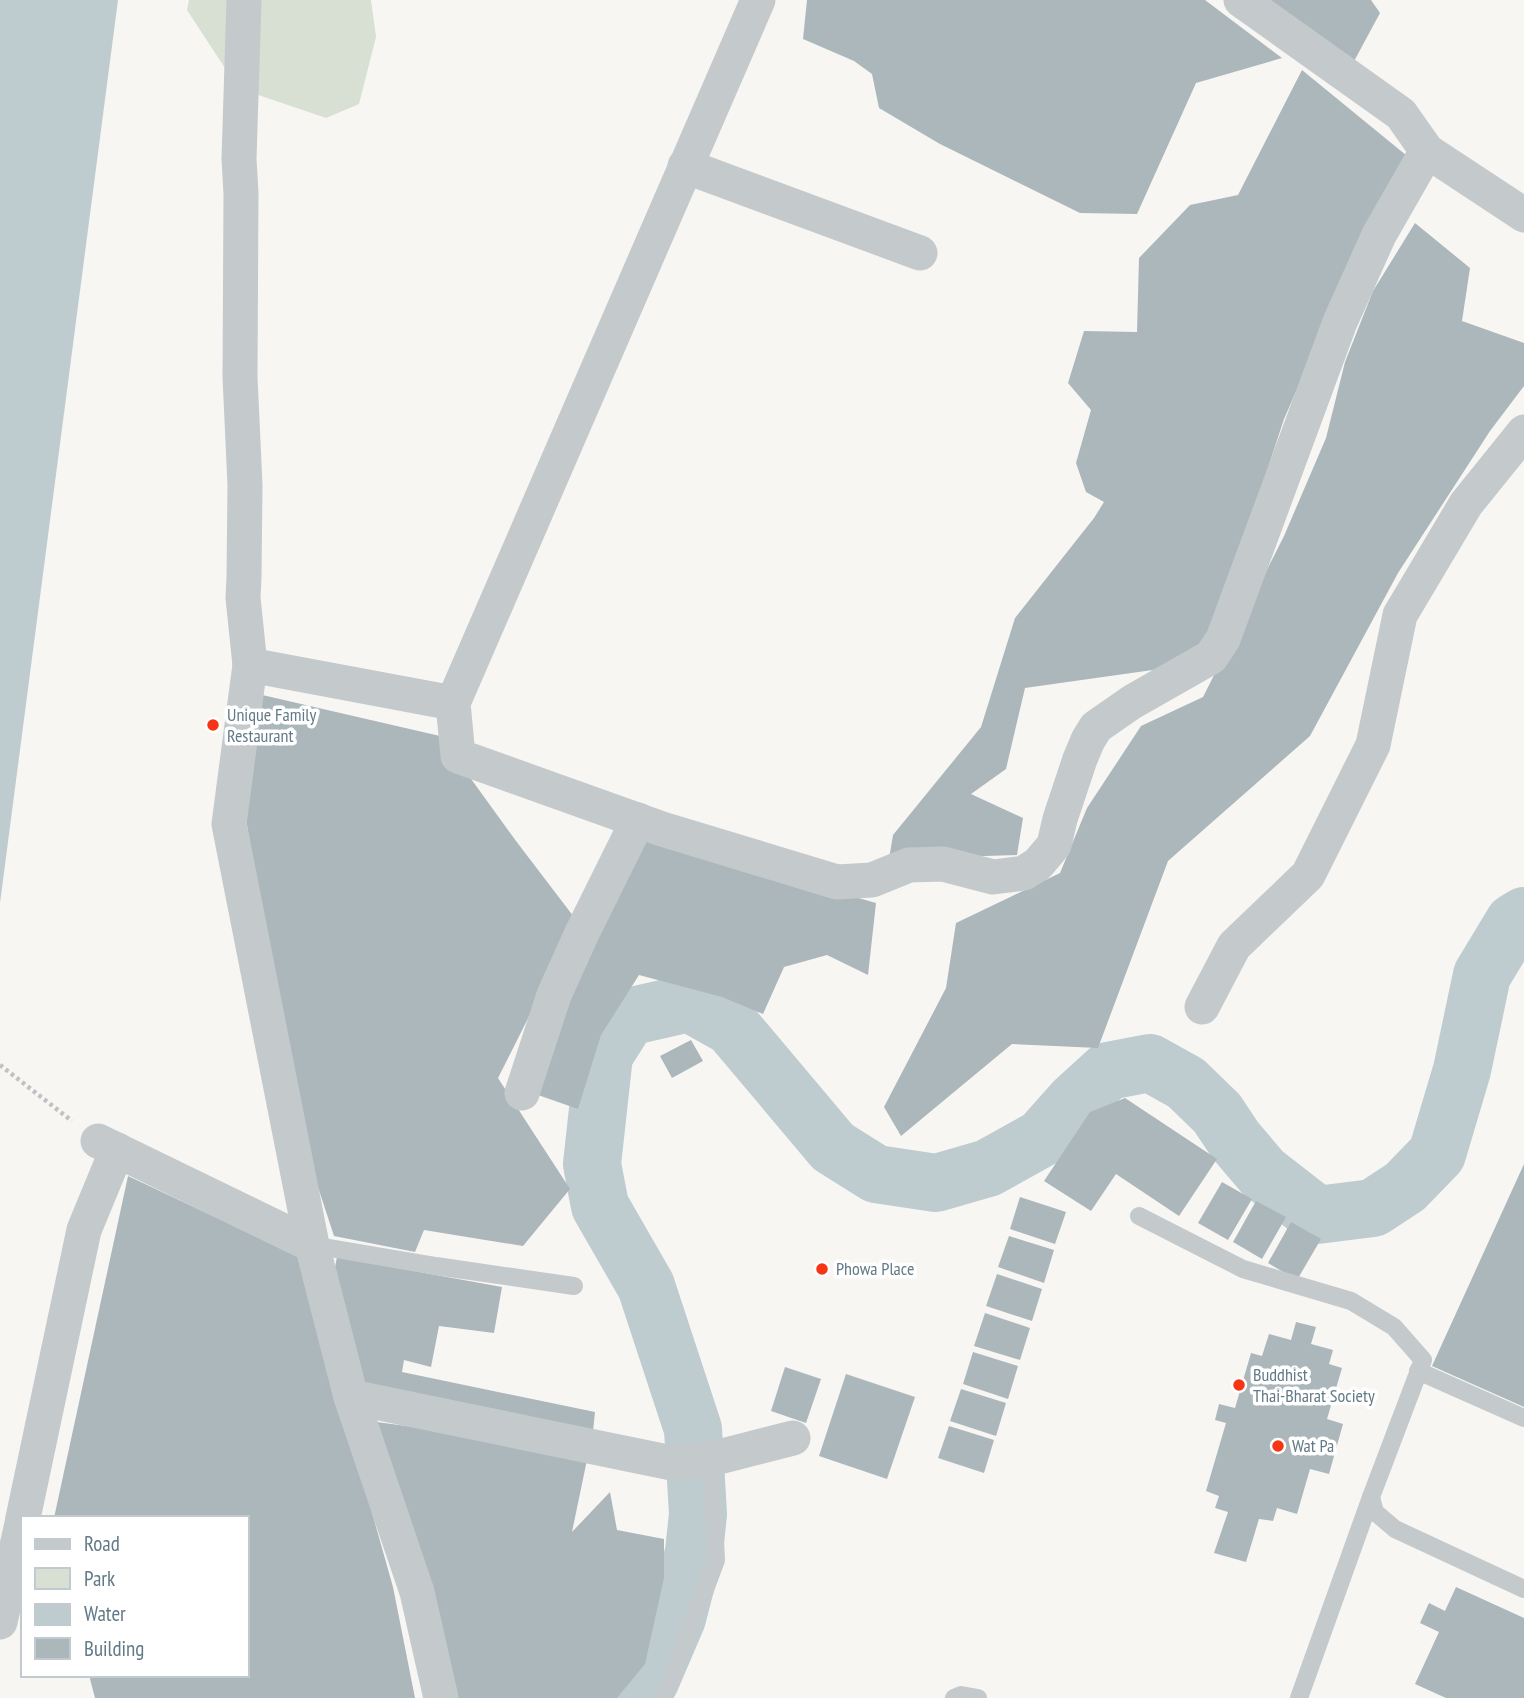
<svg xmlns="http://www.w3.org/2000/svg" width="1524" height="1698" viewBox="0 0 1524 1698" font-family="'PT Sans Narrow',sans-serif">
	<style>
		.green { fill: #d8dfd3 }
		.water { fill: #beccd0 }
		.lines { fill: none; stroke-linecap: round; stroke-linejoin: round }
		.river { stroke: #beccd0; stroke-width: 58 }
		.building { fill: #acb7bb }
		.path { stroke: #bfc2c4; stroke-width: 4.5; stroke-dasharray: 3.5 3.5; stroke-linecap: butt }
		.lane { stroke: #c4c9cc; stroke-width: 18 }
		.street { stroke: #c4c9cc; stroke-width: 35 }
		.poi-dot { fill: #f53514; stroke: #fff; stroke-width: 2.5 }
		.labels { text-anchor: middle; stroke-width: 7; stroke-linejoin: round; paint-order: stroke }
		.poi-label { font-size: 18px; fill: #627a87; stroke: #fff; text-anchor: start }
	</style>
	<rect width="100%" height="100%" fill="#f7f6f3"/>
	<polygon class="green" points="189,0 371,0 376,37 359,104 326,118 238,88 187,10"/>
	<polygon class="water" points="0,0 118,0 0,903"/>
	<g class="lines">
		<polyline class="river" points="634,1698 650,1681 677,1618 694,1552 698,1514 693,1429 646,1286 600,1206 592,1164 604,1055 628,1017 689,1003 732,1027 833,1147 876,1174 936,1183 988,1168 1042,1138 1074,1102 1108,1071 1150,1063 1186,1083 1217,1113 1235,1140 1263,1173 1317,1215 1373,1208 1405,1187 1437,1154 1462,1070 1482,975 1514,922 1524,916"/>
	</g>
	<g class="building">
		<polygon points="807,0 1205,0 1282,58 1196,83 1137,214 1080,213 940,144 879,108 872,74 854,61 803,39"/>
		<polygon points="1263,0 1371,0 1380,13 1352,65"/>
		<polygon points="1302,70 1412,160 1340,291 1284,419 1211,642 1188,665 1025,688 1006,769 971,794 1023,818 1017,855 889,859 893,835 981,727 1015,618 1094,518 1104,502 1086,492 1076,463 1091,410 1068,383 1084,331 1137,332 1139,258 1190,205 1238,195"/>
		<polygon points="1415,223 1470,268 1462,321 1524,343 1524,386 1490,431 1398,573 1310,736 1168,861 1098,1048 1012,1044 901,1136 884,1107 946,988 956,923 1060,873 1087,808 1141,726 1203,697 1284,536 1326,438 1345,362 1373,291"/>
		<polygon points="258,694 440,736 516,841 577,921 498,1078 570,1189 523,1246 424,1230 415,1252 334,1236 314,1175 272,972 242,796"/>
		<polygon points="644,837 876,903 868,975 827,955 784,967 763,1014 722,997 639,975 601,1035 578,1109 538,1095 568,991"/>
		<polygon points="691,1040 703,1061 672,1078 660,1056"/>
		<polygon points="1125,1098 1217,1159 1179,1216 1116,1174 1091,1211 1044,1181 1090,1112"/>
		<polygon points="1524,1164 1524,1407 1432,1366"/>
		<polygon points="128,1176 300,1257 393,1587 415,1698 95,1698 89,1675 247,1675 247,1518 54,1518"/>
		<polygon points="1222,1182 1252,1199 1228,1240 1198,1223"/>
		<polygon points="1020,1197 1066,1212 1055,1244 1010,1229"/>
		<polygon points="1256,1201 1286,1217 1262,1259 1233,1242"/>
		<polygon points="1291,1222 1321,1239 1297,1280 1268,1263"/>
		<polygon points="1009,1236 1054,1250 1044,1283 998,1267"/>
		<polygon points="337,1257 502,1287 494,1333 439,1326 431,1367 404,1360 402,1372 595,1412 592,1441 351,1397 332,1283"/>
		<polygon points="997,1274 1042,1289 1032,1321 986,1306"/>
		<polygon points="985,1313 1030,1328 1020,1360 974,1346"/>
		<polygon points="1296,1322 1316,1327 1311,1344 1333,1350 1329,1364 1342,1368 1327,1419 1343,1424 1329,1474 1310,1469 1297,1514 1277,1508 1273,1521 1259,1519 1246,1562 1214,1553 1228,1512 1215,1508 1219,1496 1206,1491 1226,1423 1215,1420 1219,1404 1235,1408 1251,1353 1262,1356 1269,1334 1291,1340"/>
		<polygon points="973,1352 1018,1366 1008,1399 963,1384"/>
		<polygon points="785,1367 821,1379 806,1423 771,1411"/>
		<polygon points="846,1374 915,1397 887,1479 819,1456"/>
		<polygon points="961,1389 1006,1403 996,1436 950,1421"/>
		<polygon points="369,1421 496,1438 588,1455 572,1532 610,1492 617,1530 664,1539 664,1578 645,1664 617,1698 450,1698"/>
		<polygon points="949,1426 994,1440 984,1473 938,1458"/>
		<polygon points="1456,1587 1524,1618 1524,1698 1446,1698 1415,1684 1439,1632 1420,1623 1429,1603 1445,1611"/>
	</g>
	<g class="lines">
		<polyline class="path" points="0,1065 72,1121"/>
		<g class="lane">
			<polyline points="1139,1216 1243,1269 1351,1301 1394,1327 1423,1360 1371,1497 1375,1512 1395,1529 1524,1589"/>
			<polyline points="312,1245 436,1266 574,1286"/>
			<polyline points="1418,1371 1524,1418"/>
			<polyline points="661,1698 669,1686 716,1560 711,1459"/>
			<polyline points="954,1698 961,1695 978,1698"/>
			<polyline points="1299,1698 1371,1497"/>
		</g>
		<g class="street">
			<polyline points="244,0 239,159 241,194 240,377 245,485 244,577 243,598 250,665"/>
			<polyline points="758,0 453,703 458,756 662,829 837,882 872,880 909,865 943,864 993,877 1024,873 1038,864 1054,845 1060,819 1080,759 1088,740 1096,727 1132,702 1211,657 1223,639 1340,322 1379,235 1427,151"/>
			<polyline points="1241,0 1401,114 1427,151 1524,215"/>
			<polyline points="685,166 920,253"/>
			<polyline points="1202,1007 1234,946 1308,875 1373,745 1400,615 1466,504 1524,432"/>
			<polyline points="522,1093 554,995 582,933 638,820"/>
			<polyline points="98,1141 312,1245"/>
			<polyline points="351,1397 672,1463 711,1459 793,1438"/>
			<polyline points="23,1518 84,1230 117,1150"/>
			<polyline points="0,1622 23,1519"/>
			<polyline points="441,1698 417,1592 351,1397 312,1245 229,824 250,665 453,703"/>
		</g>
	</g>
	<g class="poi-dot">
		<circle cx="213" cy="725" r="7"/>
		<circle cx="822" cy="1269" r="7"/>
		<circle cx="1239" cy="1385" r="7"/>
		<circle cx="1278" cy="1446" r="7"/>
	</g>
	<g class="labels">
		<g class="poi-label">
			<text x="227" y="721">Unique Family<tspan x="227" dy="21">Restaurant</tspan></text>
			<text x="836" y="1275">Phowa Place</text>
			<text x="1253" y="1381">Buddhist<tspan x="1253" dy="21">Thai-Bharat Society</tspan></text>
			<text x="1292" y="1452">Wat Pa</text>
		</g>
	</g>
	<rect x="21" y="1516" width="228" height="161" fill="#ffffff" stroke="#c0cacf" stroke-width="2"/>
	<rect x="35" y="1539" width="35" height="10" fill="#c4c9cc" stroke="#c0cacf" stroke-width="2"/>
	<text x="84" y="1551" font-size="21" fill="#627a87">Road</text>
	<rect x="35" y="1568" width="35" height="21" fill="#d8dfd3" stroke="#c0cacf" stroke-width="2"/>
	<text x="84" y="1586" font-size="21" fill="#627a87">Park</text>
	<rect x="35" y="1604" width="35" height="21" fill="#beccd0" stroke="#c0cacf" stroke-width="2"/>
	<text x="84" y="1621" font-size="21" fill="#627a87">Water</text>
	<rect x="35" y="1638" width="35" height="21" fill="#acb7bb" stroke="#c0cacf" stroke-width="2"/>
	<text x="84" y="1656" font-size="21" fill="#627a87">Building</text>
</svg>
